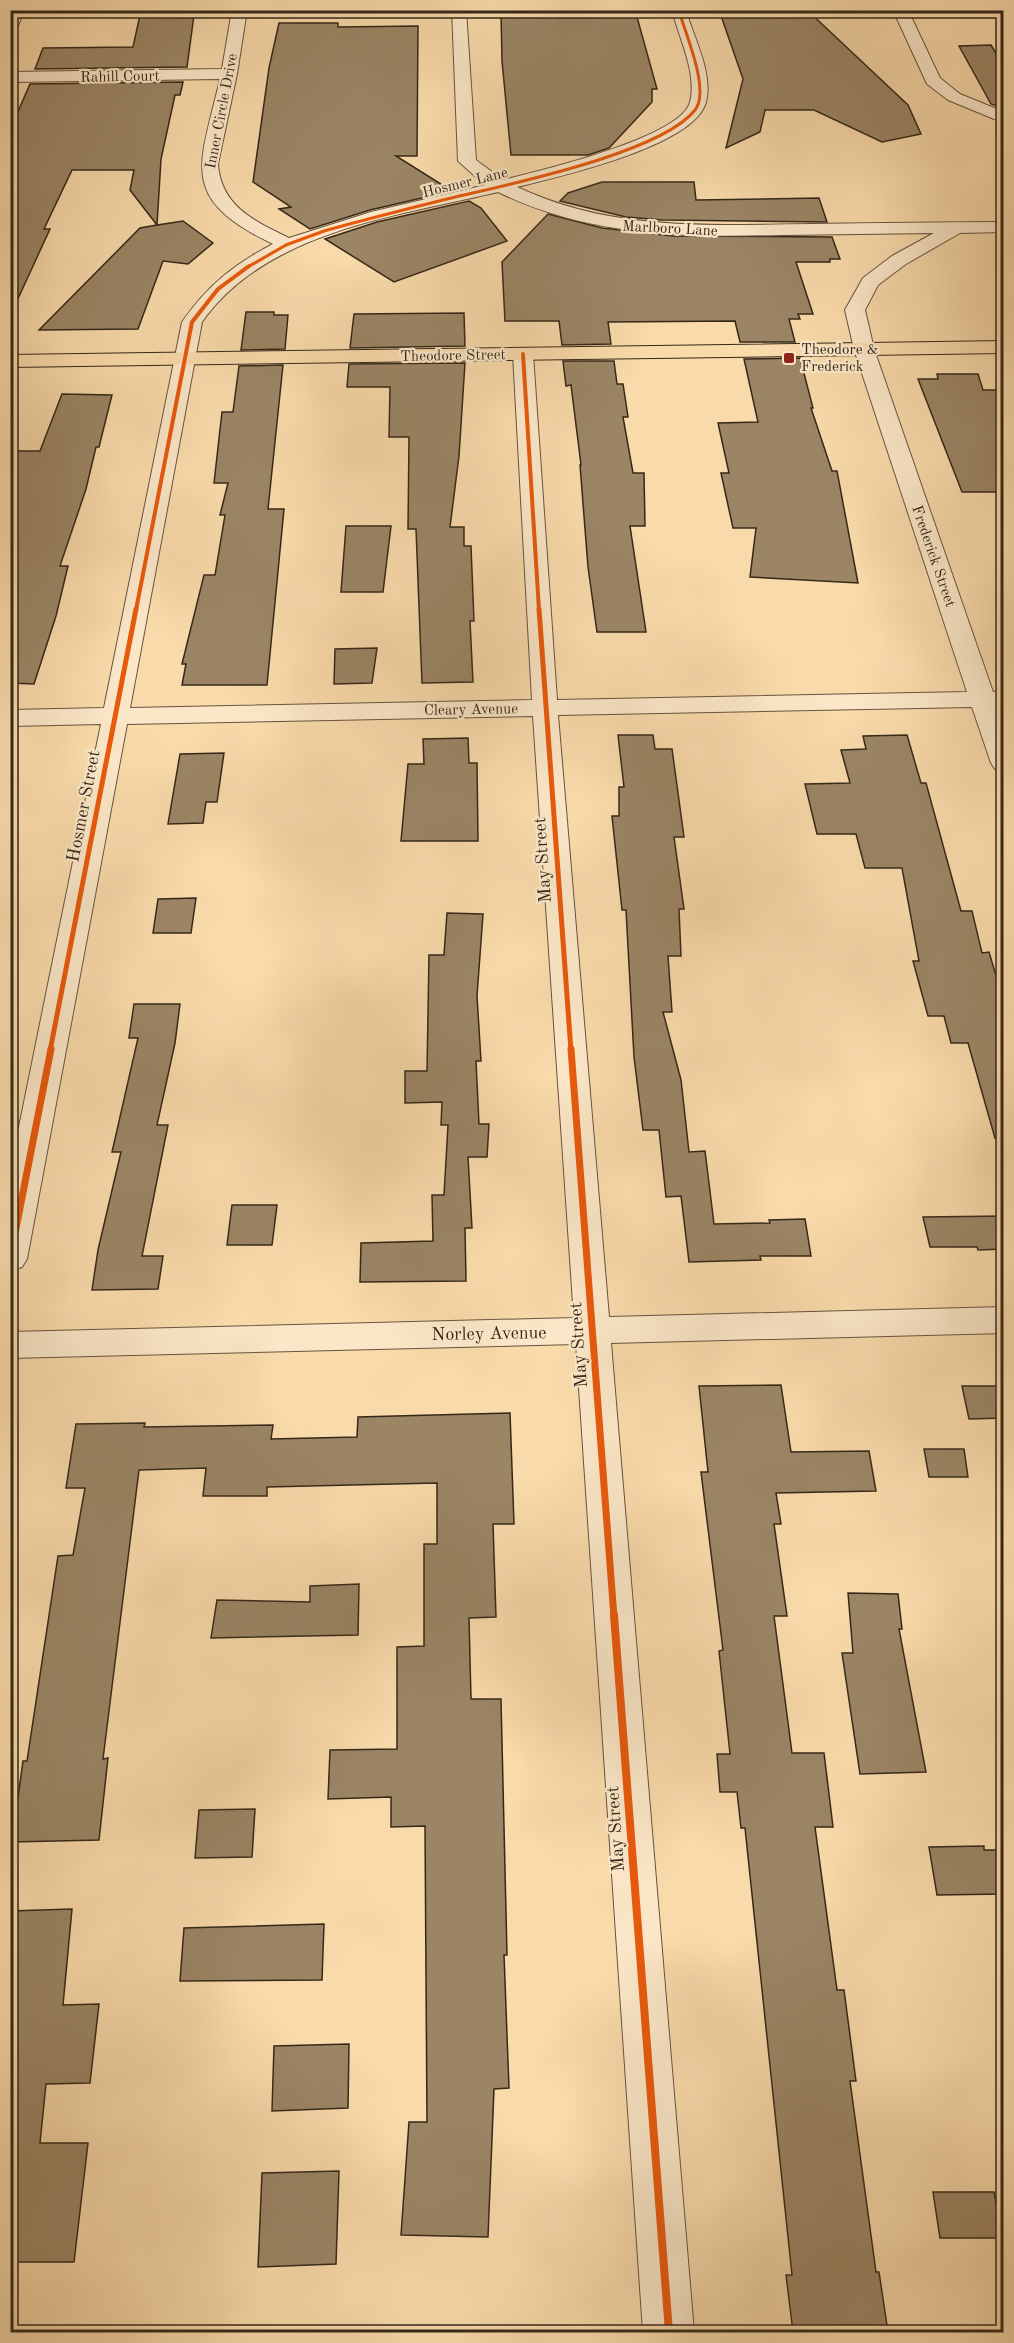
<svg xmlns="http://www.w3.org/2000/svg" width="1014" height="2343" viewBox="0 0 1014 2343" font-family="'Old Standard TT',serif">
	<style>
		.building { fill: #9b8565; stroke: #352819; stroke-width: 1.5 }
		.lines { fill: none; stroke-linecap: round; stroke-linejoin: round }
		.minor-casing { stroke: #66543e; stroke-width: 2 }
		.major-casing { stroke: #352819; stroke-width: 2 }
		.minor { fill: #fbe7c8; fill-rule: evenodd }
		.major { fill: #f9daab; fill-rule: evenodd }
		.cycleway-far4-casing { stroke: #fbe7c8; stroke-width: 5 }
		.cycleway-far3-casing { stroke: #fbe7c8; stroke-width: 6 }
		.cycleway-far2-casing { stroke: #fbe7c8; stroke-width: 8 }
		.cycleway-far1-casing { stroke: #fbe7c8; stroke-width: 10 }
		.cycleway-casing { stroke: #fbe7c8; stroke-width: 12 }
		.cycleway-far4 { stroke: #e8590c; stroke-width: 3 }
		.cycleway-far3 { stroke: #e8590c; stroke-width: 4 }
		.cycleway-far2 { stroke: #e8590c; stroke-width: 5 }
		.cycleway-far1 { stroke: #e8590c; stroke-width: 7 }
		.cycleway { stroke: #e8590c; stroke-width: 8 }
		.poi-dot { fill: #8f2418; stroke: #fbe7c8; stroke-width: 2 }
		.labels { text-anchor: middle; stroke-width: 4.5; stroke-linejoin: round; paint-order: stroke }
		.far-street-label { font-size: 15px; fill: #352819; stroke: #fbe7c8 }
		.far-poi-label { font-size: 15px; fill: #352819; stroke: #fbe7c8; text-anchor: start }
		.street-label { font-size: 18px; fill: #352819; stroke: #fbe7c8 }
	</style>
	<rect width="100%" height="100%" fill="#f9daab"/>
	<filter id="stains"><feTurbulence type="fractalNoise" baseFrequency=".00333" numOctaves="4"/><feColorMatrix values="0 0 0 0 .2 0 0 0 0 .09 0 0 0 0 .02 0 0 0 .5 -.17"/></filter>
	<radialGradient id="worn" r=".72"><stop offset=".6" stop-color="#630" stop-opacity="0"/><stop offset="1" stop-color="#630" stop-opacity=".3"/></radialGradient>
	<g class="building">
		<polygon points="719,10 807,10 908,105 921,134 882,142 814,110 765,110 760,132 726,148 743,79"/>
		<polygon points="501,13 557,13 558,18 637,17 657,89 652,89 652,102 609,148 588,155 511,155 502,61"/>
		<polygon points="140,15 194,15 187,67 35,69 43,48 133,47"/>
		<polygon points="279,23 338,23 338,27 418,26 417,156 396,156 452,191 370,210 310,229 279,209 291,207 253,182 269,68"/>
		<polygon points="991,45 1004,67 1004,109 991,104 959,46"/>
		<polygon points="183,82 180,95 175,95 161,159 157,225 183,221 213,243 188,264 163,261 138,329 39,330 140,228 157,225 130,190 134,170 72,170 44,229 50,229 10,316 10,130 30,84"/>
		<polygon points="602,182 694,182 696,200 819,198 827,222 662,220 626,217 560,201 568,193"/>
		<polygon points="469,201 481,208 507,241 394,282 325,239 377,222"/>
		<polygon points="548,214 602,228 673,236 832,237 840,259 830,259 830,262 796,262 813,314 798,314 800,319 789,319 795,342 740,342 735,321 608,322 611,344 562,345 559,321 505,321 502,262"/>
		<polygon points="246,312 274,312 274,315 288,315 285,349 241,350"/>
		<polygon points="464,313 465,346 350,348 354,314"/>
		<polygon points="800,358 813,408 811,408 832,471 837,471 858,583 750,577 756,528 733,528 721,473 729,473 718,423 758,422 744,359"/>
		<polygon points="563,361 614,361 617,384 623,384 628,417 623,417 633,473 644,473 645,526 630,526 646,632 597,632 588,567 580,465 581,465 571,385 566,386"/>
		<polygon points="465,363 459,456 450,527 464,527 464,546 471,546 474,621 470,621 473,682 422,683 416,529 408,529 409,437 389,437 390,387 347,387 349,364"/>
		<polygon points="283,365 268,509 284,509 267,685 182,685 186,664 182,664 204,575 215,575 225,515 220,515 228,483 214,483 222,412 233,412 239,366"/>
		<polygon points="937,374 978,374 983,390 998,390 1004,402 1004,492 962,492 918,379 938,379"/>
		<polygon points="62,394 112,395 99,447 96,447 86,489 60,566 68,566 56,616 34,684 10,683 10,451 40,451"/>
		<polygon points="346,526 391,526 383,592 341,592"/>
		<polygon points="377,648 372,683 334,684 335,649"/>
		<polygon points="618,735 653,735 655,749 672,749 684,837 674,837 684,909 679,909 681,956 668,956 672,1012 663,1012 681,1080 689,1152 705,1151 714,1224 770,1223 769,1220 805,1219 811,1256 760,1256 761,1260 689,1262 681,1196 666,1197 659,1130 643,1130 634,1057 626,910 622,910 612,816 619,816 619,787 624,787"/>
		<polygon points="907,735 921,783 926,783 961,911 972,911 982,953 989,952 1004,1002 1004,1136 995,1138 968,1043 951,1043 944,1016 928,1016 913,961 919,961 902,868 865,868 856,834 817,834 805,784 850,783 841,750 866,749 863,736"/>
		<polygon points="468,738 469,763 477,763 478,841 401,841 408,764 424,764 423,739"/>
		<polygon points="224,753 217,802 206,802 203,823 168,824 180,754"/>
		<polygon points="196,898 191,933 153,933 158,899"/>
		<polygon points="447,913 483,914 477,996 481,1061 476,1061 479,1124 489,1124 487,1157 468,1157 472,1228 465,1228 466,1281 360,1282 361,1243 433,1241 432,1195 444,1195 448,1125 441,1125 442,1102 405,1103 405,1071 427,1071 429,955 444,955"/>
		<polygon points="134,1004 180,1004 175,1043 157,1125 168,1125 142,1256 163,1256 158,1289 92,1290 98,1250 121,1152 112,1152 138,1038 129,1038"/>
		<polygon points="232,1205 277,1205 272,1245 227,1245"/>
		<polygon points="1004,1216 1004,1249 978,1250 977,1247 930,1247 923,1217"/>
		<polygon points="781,1385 791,1452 869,1451 876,1491 776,1493 781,1524 774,1524 787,1616 774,1616 792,1753 824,1753 833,1827 815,1827 837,1990 844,1990 856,2081 850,2081 876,2272 879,2272 888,2332 793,2332 786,2275 792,2275 745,1828 741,1828 737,1792 720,1792 717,1754 730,1754 719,1651 723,1650 701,1472 708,1472 699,1386"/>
		<polygon points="962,1386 1004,1386 1004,1418 969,1419"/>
		<polygon points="510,1413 514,1524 493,1524 496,1617 469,1618 471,1699 501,1699 507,1955 504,1955 509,2088 494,2089 488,2237 401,2235 409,2122 427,2122 425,1826 391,1827 391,1797 328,1799 330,1750 397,1749 397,1647 424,1646 424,1544 437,1544 437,1483 267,1487 267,1496 203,1496 206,1468 139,1470 103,1759 108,1758 99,1840 12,1842 23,1761 27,1761 58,1556 73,1555 85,1488 66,1488 76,1424 145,1423 144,1427 273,1425 271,1439 357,1437 358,1417"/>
		<polygon points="924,1449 964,1449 968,1477 929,1477"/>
		<polygon points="359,1584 358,1635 211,1638 217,1600 310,1602 310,1586"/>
		<polygon points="848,1593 898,1594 902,1629 899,1629 926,1772 860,1774 842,1653 853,1653"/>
		<polygon points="255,1809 252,1857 195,1858 199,1810"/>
		<polygon points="984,1846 984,1850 1004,1850 1004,1894 937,1895 929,1847"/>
		<polygon points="72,1909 63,2005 99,2004 90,2083 46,2084 40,2143 88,2143 74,2262 10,2262 10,1911"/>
		<polygon points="324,1924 322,1980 180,1981 184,1928"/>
		<polygon points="349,2044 348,2108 272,2111 274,2046"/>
		<polygon points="339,2171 336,2264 258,2267 262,2173"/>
		<polygon points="933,2192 994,2192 1002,2238 940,2238"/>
	</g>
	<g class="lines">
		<g class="minor-casing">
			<g id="minor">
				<polygon points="10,10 24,10 18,26 10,30"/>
				<path d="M232,10H247L237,74L218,164C221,206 254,221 289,238L371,212L485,185L458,161L452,10H466L476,160L503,180C538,171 681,138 690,102C697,75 681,42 674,17L675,10H690L688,17C696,42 713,75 706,102C695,146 558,177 517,187C613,232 709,225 812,224C876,223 940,222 1004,222V232L960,233L906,264L878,285L865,310L874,349L993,692L1004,691V707H998L1004,723V771L995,769L991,763L972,707L558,715L609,1317L1004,1307V1333L611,1343L694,2332H643L576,1344L10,1358V1332L574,1318L533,716L127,724L27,1259L22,1267L10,1271V1171L101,724L10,726V710L104,708L182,322C208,285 233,265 273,244C177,198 200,166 220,79L10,82V72L222,69ZM498,192C591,237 683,237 783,235C833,234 883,234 934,233L892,256L863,278L845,310L854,349L967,692L557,700L533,354L530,350H516L513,354L532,700L130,708L202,322C266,231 397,216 498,192Z"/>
				<polygon points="893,10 908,10 940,78 960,94 1004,112 1004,123 948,100 927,84"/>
			</g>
		</g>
		<g class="major-casing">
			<polygon id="major" points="1004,341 1004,353 10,367 10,355"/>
		</g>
		<use href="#minor" class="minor"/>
		<use href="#major" class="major"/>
		<g class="cycleway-far4-casing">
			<path id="cycleway-far4" d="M246,268L286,245L324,231C363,220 403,210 443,200C501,186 661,154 695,110C710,91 687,38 681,17L683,10"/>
		</g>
		<g class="cycleway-far3-casing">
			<g id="cycleway-far3">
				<polyline points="523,354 539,610"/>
				<polyline points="136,610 192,322 218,289 249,266"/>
			</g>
		</g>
		<g class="cycleway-far2-casing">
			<g id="cycleway-far2">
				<polyline points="539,609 571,1051"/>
				<polyline points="50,1051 136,609"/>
			</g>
		</g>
		<g class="cycleway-far1-casing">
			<g id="cycleway-far1">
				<polyline points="571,1049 614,1617"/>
				<polyline points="10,1259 51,1049"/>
			</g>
		</g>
		<g class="cycleway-casing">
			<polyline id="cycleway" points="614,1615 669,2332"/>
		</g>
		<use href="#cycleway-far4" class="cycleway-far4"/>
		<use href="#cycleway-far3" class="cycleway-far3"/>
		<use href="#cycleway-far2" class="cycleway-far2"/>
		<use href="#cycleway-far1" class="cycleway-far1"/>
		<use href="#cycleway" class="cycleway"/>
	</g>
	<rect class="poi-dot" x="783" y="352" width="12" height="12" rx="3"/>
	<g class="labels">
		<g class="far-street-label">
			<text transform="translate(120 76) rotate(-1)" y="5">Rahill Court</text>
			<text transform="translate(221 111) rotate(-79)" y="5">Inner Circle Drive</text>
			<text transform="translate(465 182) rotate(-14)" y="5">Hosmer Lane</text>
			<text transform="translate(670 228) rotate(3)" y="5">Marlboro Lane</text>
			<text transform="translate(453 355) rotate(-1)" y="5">Theodore Street</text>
			<text transform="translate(934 556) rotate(71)" y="5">Frederick Street</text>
			<text transform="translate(471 709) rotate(-1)" y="5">Cleary Avenue</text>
		</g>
		<g class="far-poi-label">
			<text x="801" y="354">Theodore &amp;<tspan x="801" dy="17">Frederick</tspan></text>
		</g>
		<g class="street-label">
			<text transform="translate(83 806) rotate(-79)" y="6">Hosmer Street</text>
			<text transform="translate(542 860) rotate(-94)" y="6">May Street</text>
			<text transform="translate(489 1333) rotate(-1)" y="6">Norley Avenue</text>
			<text transform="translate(578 1345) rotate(-94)" y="6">May Street</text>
			<text transform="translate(615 1829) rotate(-94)" y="6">May Street</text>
		</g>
	</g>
	<rect width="1014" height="2343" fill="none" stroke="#f9daab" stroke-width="36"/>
	<rect x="12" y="12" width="990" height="2319" fill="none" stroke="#352819" stroke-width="3"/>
	<rect x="18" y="18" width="978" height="2307" fill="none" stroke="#352819" stroke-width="1.5"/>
	<rect width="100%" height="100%" filter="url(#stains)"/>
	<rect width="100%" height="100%" fill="url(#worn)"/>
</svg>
